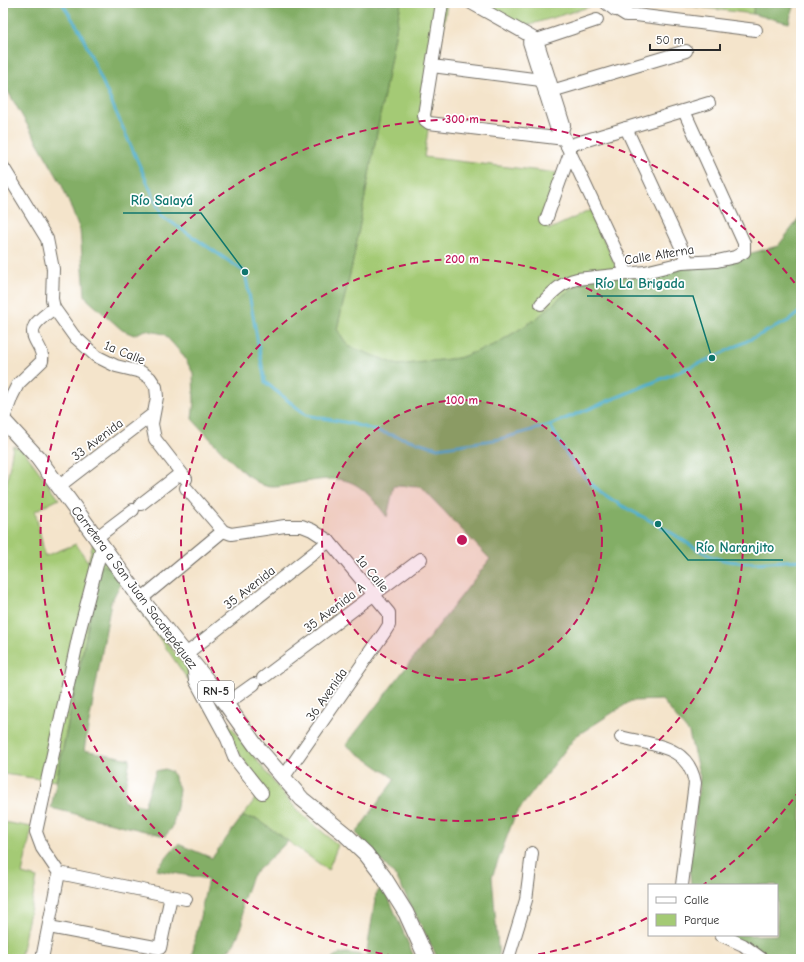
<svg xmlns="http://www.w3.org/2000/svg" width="804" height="962" viewBox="0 0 804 962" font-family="'Comic Neue',sans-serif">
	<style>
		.green { fill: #a4ca75; stroke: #687a50 }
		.forest { fill: #83ae66; stroke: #576c48 }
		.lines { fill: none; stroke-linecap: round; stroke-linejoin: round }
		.stream { stroke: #4fafce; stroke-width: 3 }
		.minor-casing { stroke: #716c63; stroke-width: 14 }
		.major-casing { stroke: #716c63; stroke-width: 17 }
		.minor { stroke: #fff; stroke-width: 12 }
		.major { stroke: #fff; stroke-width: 15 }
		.ring { fill: none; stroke: #c2185b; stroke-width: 2; stroke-dasharray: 7 5 }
		.labels { text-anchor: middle; stroke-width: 3.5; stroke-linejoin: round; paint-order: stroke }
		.shield { fill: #fff; stroke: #6b6b6b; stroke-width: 1 }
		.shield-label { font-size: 12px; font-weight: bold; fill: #2b2b2b }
		.street-label { font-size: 13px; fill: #2b2b2b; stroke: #fff }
		.centre { fill: #c2185b; stroke: #fff; stroke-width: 2 }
		.ring-label { font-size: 12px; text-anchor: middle; font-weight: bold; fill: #c2185b; stroke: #fff; stroke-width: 3.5; stroke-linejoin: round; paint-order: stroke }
		.leader { fill: none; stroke: #0f766e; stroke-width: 1.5 }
		.callout-dot { fill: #0f766e; stroke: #fff; stroke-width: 1.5 }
		.callout-label { font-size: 14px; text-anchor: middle; font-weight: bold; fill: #0f766e; stroke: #fff; stroke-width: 3.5; stroke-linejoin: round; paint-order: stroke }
	</style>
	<rect width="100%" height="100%" fill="#fff"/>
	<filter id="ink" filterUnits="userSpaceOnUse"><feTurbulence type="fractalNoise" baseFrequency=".025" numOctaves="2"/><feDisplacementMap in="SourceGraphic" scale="8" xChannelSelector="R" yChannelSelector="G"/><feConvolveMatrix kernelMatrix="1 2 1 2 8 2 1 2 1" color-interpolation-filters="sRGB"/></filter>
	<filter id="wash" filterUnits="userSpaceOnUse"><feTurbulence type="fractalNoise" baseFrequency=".012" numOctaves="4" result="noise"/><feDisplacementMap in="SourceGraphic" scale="16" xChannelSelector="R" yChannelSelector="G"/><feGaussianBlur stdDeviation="0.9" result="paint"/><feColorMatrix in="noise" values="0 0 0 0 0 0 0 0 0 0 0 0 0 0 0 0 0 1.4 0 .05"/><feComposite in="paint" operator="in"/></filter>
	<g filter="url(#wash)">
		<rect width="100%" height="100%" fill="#f4e4cb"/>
		<g class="green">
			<polygon points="401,3 447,3 424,157 566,174 548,230 591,210 619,274 567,292 536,319 496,344 459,358 398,365 348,346 337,329 353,261"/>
			<polygon points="486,3 588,3 592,6 522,27"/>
			<polygon points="666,3 754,3 753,14"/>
			<polygon points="13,446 24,451 59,499 35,511 45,556 76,544 88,562 93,543 111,568 99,573 56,781 3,774 3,505"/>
			<polygon points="121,583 276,785 299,812 338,845 328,870 257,819 242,817 263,788"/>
			<polygon points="3,822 32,827 22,874 37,878 20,959 3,959"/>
		</g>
		<g class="forest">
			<path d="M3,3H401L353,261L337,329L348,346L398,365L459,358L496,344L536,319L567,292L598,274L718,262L778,246L801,216V959H769L721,935H777V885H691L689,865L700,777L689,733L662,700L631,701L576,736L515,815L492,877L499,959H438L397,878L356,833L395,779L346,745L490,559L421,487L394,486L387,517C355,474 344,475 293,484C284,486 272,489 263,485C243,477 208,436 192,419L194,401L193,373L183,355L164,334L145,330L134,335L122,330L88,300L85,295L80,230L61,183L3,83Z"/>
			<polygon points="754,3 794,3 789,23 753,14"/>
			<polygon points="102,565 111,568 121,583 111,602 84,750 130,759 123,801 144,806 156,771 165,769 172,772 179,789 177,807 172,828 165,836 51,808 99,573"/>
			<polygon points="242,817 257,819 288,841 252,876 242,903 243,924 234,944 220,959 191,959 208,879 156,870 178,844 212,858"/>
			<path d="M382,887L389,899L415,959H331C340,950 355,953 366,957L376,894Z"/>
		</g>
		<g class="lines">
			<g class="stream">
				<polyline points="62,3 80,31 162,216 245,272 265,382 306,415 349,423 438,448 500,439 550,425 712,358 788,321 801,311"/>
				<path d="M550,425C565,454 583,482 611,499C629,511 649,519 667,530C687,542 704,557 728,561C752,565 777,561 801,560"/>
			</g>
		</g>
	</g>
	<g filter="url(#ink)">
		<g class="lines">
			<g class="minor-casing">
				<g id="minor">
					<polyline points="442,3 424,115 425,120 429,123 565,139"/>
					<polyline points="471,3 537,40 564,125 562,131 567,146 627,274"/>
					<polyline points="606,3 615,10 620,9 624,3"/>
					<polyline points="618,10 626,15 636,15 756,30"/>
					<polyline points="537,40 597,20"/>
					<polyline points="529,42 556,127 562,131"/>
					<polyline points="432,66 541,80"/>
					<polyline points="545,93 686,51"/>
					<polyline points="626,128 688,262"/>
					<polyline points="567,146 709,103"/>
					<polyline points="3,167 47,239 53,269 52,299 54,308 74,336 96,356 116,366 141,372 150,378 156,387 157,397 152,424 155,439 186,479"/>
					<polyline points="546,220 570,153"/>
					<path d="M541,304C552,293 560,283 577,279L645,272L682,263L717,261L735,257L744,252V243L684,111"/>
					<path d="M3,421L12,396L18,384L42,361C45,347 27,338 35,325C39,319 48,313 54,308"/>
					<polyline points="58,487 153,414"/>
					<polyline points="186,488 223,531 231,534 285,526 302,526 312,530 329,541 389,613 389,625 384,633 283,778"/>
					<polyline points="141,504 181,473"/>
					<polyline points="96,538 133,510"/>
					<polyline points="102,546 80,629 36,832 42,848 59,873 186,899"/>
					<polyline points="141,599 223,531"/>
					<polyline points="186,654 329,541"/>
					<polyline points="193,665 195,680 227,739 235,759 262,793"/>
					<polyline points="263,678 421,559"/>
					<polyline points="226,704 254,684"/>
					<path d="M621,737C653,746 688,744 695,783L682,885"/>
					<polyline points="49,927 160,948 171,896"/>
					<polyline points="721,935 743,945 762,959"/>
					<polyline points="42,959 59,873"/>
					<polyline points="508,959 526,900 532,853"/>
				</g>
			</g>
			<g class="major-casing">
				<polyline id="major" points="3,420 38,458 141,599 226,704 256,746 302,799 345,834 366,854 383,876 406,913 427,959"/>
			</g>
			<use href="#minor" class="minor"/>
			<use href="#major" class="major"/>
		</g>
	</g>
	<circle cx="462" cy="540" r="140" fill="#c2185b" fill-opacity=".12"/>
	<g class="ring">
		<circle cx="462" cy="540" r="140"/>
		<circle cx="462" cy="540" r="281"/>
		<path d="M800 790A421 421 0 0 1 703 885M647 918A421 421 0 0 1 506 959M418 959A421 421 0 1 1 800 290"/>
	</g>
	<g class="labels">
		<rect class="shield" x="198" y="681" width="36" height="20" rx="3"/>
		<g class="shield-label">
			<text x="216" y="695">RN-5</text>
		</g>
		<g class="street-label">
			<text transform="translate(659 254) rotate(-9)" y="5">Calle Alterna</text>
			<text transform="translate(125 352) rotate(22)" y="5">1a Calle</text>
			<text transform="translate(97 439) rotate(-37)" y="5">33 Avenida</text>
			<text transform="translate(373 573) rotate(51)" y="5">1a Calle</text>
			<text transform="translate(135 587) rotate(53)" y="5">Carretera a San Juan Sacatepéquez</text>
			<text transform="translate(249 587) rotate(-38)" y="5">35 Avenida</text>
			<text transform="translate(334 607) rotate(-37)" y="5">35 Avenida A</text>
			<text transform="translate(326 694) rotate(-55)" y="5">36 Avenida</text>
		</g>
	</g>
	<circle cx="462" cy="540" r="6" class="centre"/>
	<g class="ring-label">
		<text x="462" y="123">300 m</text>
		<text x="462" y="263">200 m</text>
		<text x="462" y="404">100 m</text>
	</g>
	<path class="leader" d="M245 272L201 213H123M712 358L693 296H587M658 524L688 560H783"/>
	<g class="callout-dot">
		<circle cx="245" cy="272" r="4"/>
		<circle cx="712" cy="358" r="4"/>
		<circle cx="658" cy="524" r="4"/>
	</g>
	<g class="callout-label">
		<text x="162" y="205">Río Salayá</text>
		<text x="640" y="288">Río La Brigada</text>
		<text x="735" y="552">Río Naranjito</text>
	</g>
	<rect width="804" height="962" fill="none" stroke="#fff" stroke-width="16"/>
	<rect x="648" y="884" width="130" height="52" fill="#ffffff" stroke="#aaaaaa"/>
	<rect x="656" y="897" width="20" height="6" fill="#ffffff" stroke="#aaaaaa"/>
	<text x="684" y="904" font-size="12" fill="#2b2b2b">Calle</text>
	<rect x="656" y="914" width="20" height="12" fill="#a4ca75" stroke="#aaaaaa"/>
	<text x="684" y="924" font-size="12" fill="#2b2b2b">Parque</text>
	<path d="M650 44v6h70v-6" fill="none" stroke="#2b2b2b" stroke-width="2"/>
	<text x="656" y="44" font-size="12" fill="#2b2b2b" stroke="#ffffff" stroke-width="3" paint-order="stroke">50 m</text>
</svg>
